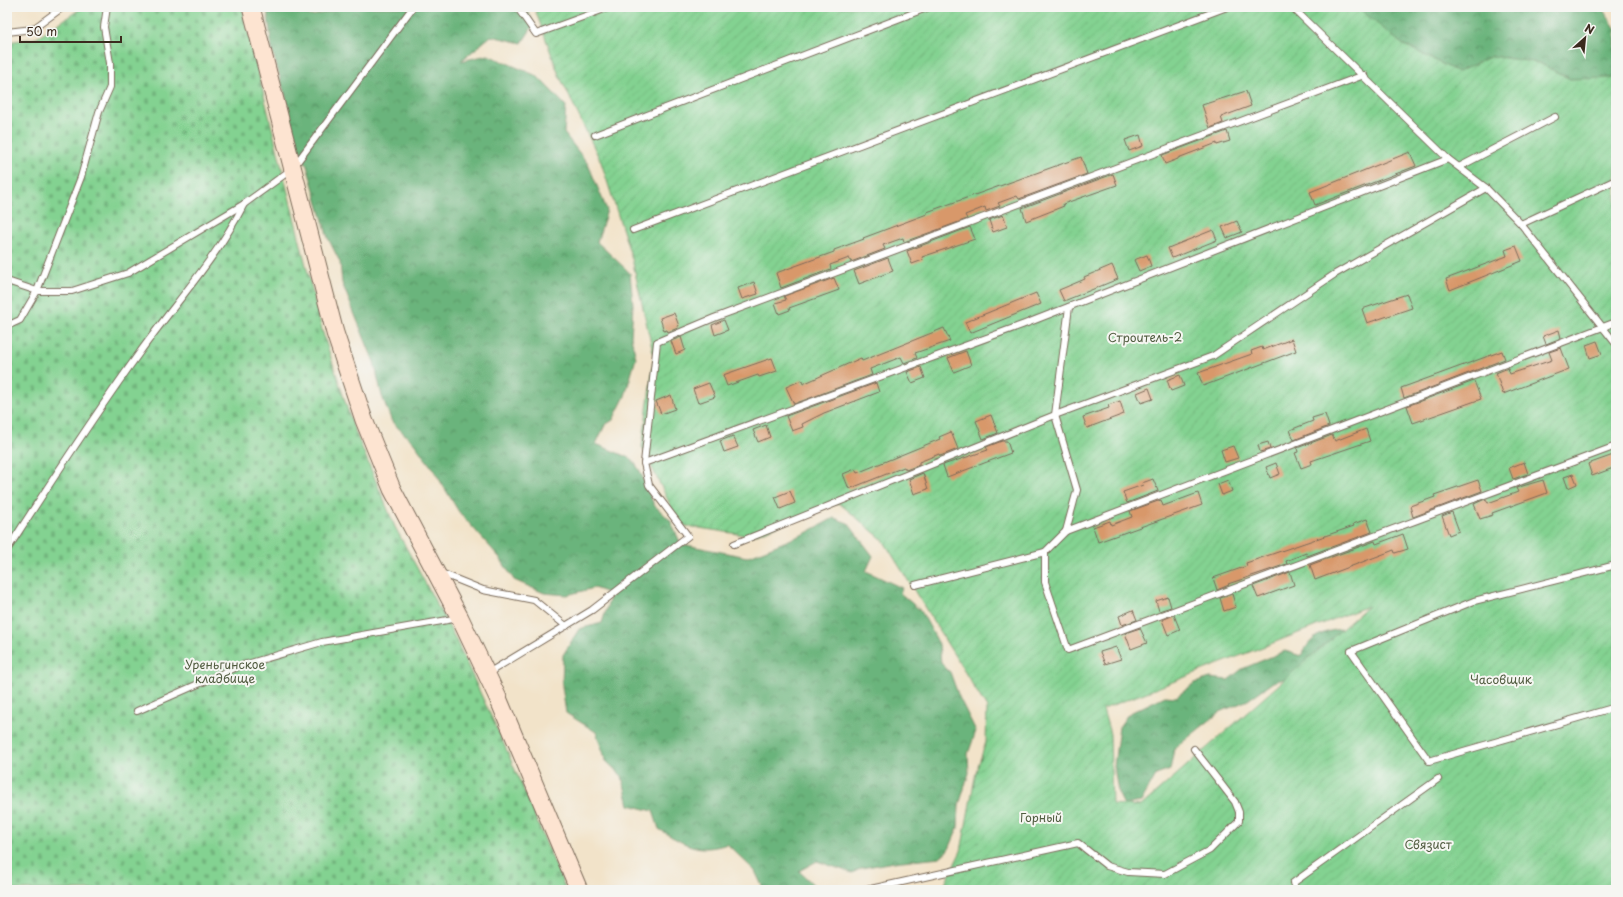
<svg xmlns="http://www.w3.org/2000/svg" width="1623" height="897" viewBox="0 0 1623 897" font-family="'Playpen Sans',sans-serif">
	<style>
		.forest { fill: url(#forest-crowns); stroke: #526f4c }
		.cemetery { fill: url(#cemetery-stones); stroke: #5f7e58 }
		.garden { fill: url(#garden-furrows); stroke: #5f7e58; fill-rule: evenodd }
		.building { fill: #d8986a }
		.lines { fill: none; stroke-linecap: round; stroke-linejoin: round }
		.service-casing { stroke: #7b6b5a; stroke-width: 8 }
		.secondary-casing { stroke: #7b6b5a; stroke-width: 19 }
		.service { stroke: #fff; stroke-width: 6 }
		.secondary { stroke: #fde4d1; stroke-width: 17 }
		.labels { text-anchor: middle; stroke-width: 4; stroke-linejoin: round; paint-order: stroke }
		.park-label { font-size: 12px; fill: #515c40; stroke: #f6f6f2 }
	</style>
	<defs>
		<pattern id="forest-crowns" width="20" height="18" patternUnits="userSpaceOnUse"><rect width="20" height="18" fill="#6ab47b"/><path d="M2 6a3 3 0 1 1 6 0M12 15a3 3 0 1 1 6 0" fill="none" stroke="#589364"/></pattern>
		<pattern id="cemetery-stones" width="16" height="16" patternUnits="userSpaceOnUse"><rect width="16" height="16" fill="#83d291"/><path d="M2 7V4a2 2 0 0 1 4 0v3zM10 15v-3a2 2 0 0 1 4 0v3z" fill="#72b47d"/></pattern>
		<pattern id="garden-furrows" width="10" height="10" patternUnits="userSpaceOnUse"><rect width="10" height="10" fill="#83d291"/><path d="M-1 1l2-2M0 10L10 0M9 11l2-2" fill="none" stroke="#72b47d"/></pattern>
	</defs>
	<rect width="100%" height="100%" fill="#f6f6f2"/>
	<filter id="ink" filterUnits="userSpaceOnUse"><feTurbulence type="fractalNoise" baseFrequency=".025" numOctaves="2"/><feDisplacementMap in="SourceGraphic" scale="8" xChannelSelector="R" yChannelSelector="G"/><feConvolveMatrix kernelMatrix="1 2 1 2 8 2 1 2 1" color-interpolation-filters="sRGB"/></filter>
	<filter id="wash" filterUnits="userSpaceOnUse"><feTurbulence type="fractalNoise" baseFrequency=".012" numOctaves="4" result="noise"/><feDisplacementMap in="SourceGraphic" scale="16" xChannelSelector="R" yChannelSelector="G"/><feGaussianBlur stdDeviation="0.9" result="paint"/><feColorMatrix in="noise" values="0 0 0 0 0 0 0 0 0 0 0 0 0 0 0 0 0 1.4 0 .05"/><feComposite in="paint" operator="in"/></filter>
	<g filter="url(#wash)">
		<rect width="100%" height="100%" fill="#f2e3c9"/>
		<g class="forest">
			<path d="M267,7H290L311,16L332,11L338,7H526L534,24L522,43L491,36L461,61L488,55L537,76L566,106L564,133L588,164L607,210L597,242L630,273L633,305L631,337L636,358L625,396L613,420L605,425L596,444L632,459L640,471L654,505L670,520L681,544L747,557L804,534L834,518L848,523L873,556L866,571L902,588L900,593L921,611L939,644L941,663L950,672L959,697L976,731L968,754L969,773L959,805L958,828L949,849L940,857L893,862L862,868L852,873L817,861L799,871L819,890H764L755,871L727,844C698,854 683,844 659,829L653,811L629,805L622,776L606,761L596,732L566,713L562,686L563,655L579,629L602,623L611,594L594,588L567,595L544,593L514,580L500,558L459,512L433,469L413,442L392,422L382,396L374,362L342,283L340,262L328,238L307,166L294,140L288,105L272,50Z"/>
			<polygon points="1357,7 1601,7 1616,29 1615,78 1570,79 1539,63 1492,56 1458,72 1402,44"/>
			<path d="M1341,629L1344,637L1325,652L1309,657L1304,665L1288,678L1273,682L1248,700L1220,712L1174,749L1170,770L1156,775L1141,802L1124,805L1118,793L1114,766L1119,727L1128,714L1165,696L1176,697L1195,683L1210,678L1228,680L1242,669L1285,651L1301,656C1311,637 1320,632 1341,629Z"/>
		</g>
		<polygon class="cemetery" points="93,7 242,7 322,330 353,426 395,527 455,638 507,751 566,890 7,890 7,42 37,38 80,9"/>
		<path class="garden" d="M534,7H1308L1310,9L1312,7H1357L1402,44L1458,72L1492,56L1539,63L1570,79L1614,78L1616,72V890H942L961,851L976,772L986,742L987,708L883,540L839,503L751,536L680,525L642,447L654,357L632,259L601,162L559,75ZM1368,606L1141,806L1112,804L1110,734L1103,709Z"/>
		<g id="blocks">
			<g class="building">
				<polygon points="1246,91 1251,106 1221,117 1223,123 1210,128 1202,105"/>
				<polygon points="1227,131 1230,141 1217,145 1217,143 1178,158 1178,159 1165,164 1162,155"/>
				<polygon points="1140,135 1143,146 1129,151 1125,140"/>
				<polygon points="1410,152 1416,166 1315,205 1310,192"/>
				<polygon points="1081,157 1087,174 1019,199 1017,196 998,203 1000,206 986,211 985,207 965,215 967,219 904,242 903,238 883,245 885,249 851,262 849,258 830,265 831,269 781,288 776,273 834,252 834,250 864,239 863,238 927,214 927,212"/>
				<polygon points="1113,174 1117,185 1063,204 1064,206 1026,221 1022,208"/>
				<polygon points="1003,215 1007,227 993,232 989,220"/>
				<polygon points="1237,221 1242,232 1227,238 1222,227"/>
				<polygon points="970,227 975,239 922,257 923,260 912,264 907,251"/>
				<polygon points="1213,230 1217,240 1172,258 1168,248"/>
				<polygon points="1516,246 1522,261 1450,290 1446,279 1507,256 1505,250"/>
				<polygon points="1147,255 1151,266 1139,271 1134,260"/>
				<polygon points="888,258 893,271 859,284 854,271"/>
				<polygon points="1112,265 1118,279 1064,301 1059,290 1085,279 1084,277"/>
				<polygon points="834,278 839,290 789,308 790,310 779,314 775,303 786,300 784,296"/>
				<polygon points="754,282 758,294 742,299 738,288"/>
				<polygon points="1036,293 1041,304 970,333 965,322"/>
				<polygon points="1407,294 1412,308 1367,323 1362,309"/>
				<polygon points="674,313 679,326 677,326 678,328 668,332 667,330 664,331 660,318"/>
				<polygon points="724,320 728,330 715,335 712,325"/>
				<polygon points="944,328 950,341 915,353 917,358 904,363 901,357 870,369 872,375 794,404 786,387 802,380 803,384 861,358 862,361"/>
				<polygon points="1559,330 1561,338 1546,344 1543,336"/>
				<polygon points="681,337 685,350 676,354 671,341"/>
				<polygon points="1292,339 1296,351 1203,386 1198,373 1252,354 1251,351 1262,347 1263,350"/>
				<polygon points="1597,341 1602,354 1590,358 1586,345"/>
				<polygon points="1561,348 1569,369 1503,394 1496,373 1508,368 1510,374 1552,360 1549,352"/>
				<polygon points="966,351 971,365 954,372 948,358"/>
				<polygon points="1502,351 1505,359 1404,398 1401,388"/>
				<polygon points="772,358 777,371 759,377 758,375 727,386 723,375"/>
				<polygon points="921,367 925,378 912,383 907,372"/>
				<polygon points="1180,375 1184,386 1171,391 1167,380"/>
				<polygon points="1474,381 1481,399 1413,423 1407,406"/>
				<polygon points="709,383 715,397 698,403 693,389"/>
				<polygon points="876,383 879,392 824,413 802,424 803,427 792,431 786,416"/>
				<polygon points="1149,388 1153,399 1141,403 1137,393"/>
				<polygon points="671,395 675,409 661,414 656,401"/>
				<polygon points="1120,401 1124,414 1087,428 1083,417 1109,408 1108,405"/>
				<polygon points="1325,414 1329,426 1294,440 1290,430 1313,421 1312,418"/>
				<polygon points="991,415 998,433 983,439 976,421"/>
				<polygon points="766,425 770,437 758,442 753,430"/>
				<polygon points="1366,429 1370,441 1311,461 1312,464 1301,468 1295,453 1298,452 1297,448 1332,435 1335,441"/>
				<polygon points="951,432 958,449 940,456 939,454 919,462 919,465 906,470 904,467 849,489 843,474 855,469 857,473 940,439 939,437"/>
				<polygon points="733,436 738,447 724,452 720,441"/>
				<polygon points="1002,441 1007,441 1011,453 947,477 943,465 988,450 986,447"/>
				<polygon points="1268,442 1270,449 1260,452 1258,445"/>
				<polygon points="1233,446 1238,458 1225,462 1221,450"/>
				<polygon points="1616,454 1616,467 1592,476 1588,464"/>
				<polygon points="1524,462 1528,474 1513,479 1509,468"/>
				<polygon points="1276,463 1280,474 1270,478 1266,467"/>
				<polygon points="923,473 928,489 914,494 909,479"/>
				<polygon points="1573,474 1577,484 1568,488 1564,477"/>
				<polygon points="1153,479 1158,491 1127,503 1123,492 1143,485 1142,483"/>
				<polygon points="1228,480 1232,491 1222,495 1218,484"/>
				<polygon points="1478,480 1482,491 1413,517 1410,506 1435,497 1434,495"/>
				<polygon points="1543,480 1547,493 1492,513 1493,515 1480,519 1474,504 1485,499 1488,503 1518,492 1516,488"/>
				<polygon points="790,491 795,503 780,509 775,497"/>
				<polygon points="1198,493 1202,505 1098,542 1093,527 1110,521 1111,525 1132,517 1130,511 1161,500 1163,506"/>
				<polygon points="1452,512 1459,531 1449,535 1442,516"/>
				<polygon points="1367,519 1372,532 1307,556 1306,553 1286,561 1287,564 1228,584 1229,585 1217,590 1213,578 1247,566 1246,563 1354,526 1353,524"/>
				<polygon points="1403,534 1408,549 1395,553 1394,550 1315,580 1310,565 1375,541 1376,544"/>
				<polygon points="1290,572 1294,585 1258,598 1253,586"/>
				<polygon points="1232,594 1236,607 1224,611 1220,598"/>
				<polygon points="1168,597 1171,607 1159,611 1156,601"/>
				<polygon points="1133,610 1137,620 1122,625 1119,616"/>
				<polygon points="1174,615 1180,630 1168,635 1162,620"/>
				<polygon points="1140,628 1147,643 1131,649 1125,633"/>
				<polygon points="1116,647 1121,659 1105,664 1100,652"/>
			</g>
		</g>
	</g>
	<g filter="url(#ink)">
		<use href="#blocks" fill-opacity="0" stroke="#7b6b5a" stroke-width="1"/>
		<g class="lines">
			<g class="service-casing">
				<g id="service">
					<polyline points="517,7 536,34 610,7"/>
					<polyline points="1292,7 1448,159 1486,188 1521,224 1616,344"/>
					<polyline points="7,32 33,29 63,7"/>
					<polyline points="595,135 929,7"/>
					<polyline points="1459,167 1555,117"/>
					<polyline points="1521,224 1616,180"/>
					<polyline points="633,230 1227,7"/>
					<polyline points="7,281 37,291 72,291 128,273 244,204 292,169 413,7"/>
					<polyline points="1069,307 1055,415 1077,490 1066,531 1045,552 1045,582 1068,650 1616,446"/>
					<polyline points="7,326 20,320 37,291 81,177 99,112 110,87 110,63 104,27 107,7"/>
					<polyline points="644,463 657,342 714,318 1364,75"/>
					<polyline points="1066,531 1616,322"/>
					<polyline points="734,544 1055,415 1213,356 1335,274 1486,188"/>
					<path d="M7,550C50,483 93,417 140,352C175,303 217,258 244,204"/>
					<polyline points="1616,565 1474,601 1351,651 1429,761 1616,707"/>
					<polyline points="441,573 483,590 534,600 566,626"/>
					<polyline points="915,585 1045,552"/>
					<polyline points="488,673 592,610 688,536 649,485 644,463 1022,325 1448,159"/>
					<polyline points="137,711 237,667 322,642 459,618"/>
					<polyline points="866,890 1078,843 1107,866 1128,872 1165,874 1210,850 1239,821 1239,812 1235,802 1194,749"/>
					<polyline points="1296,890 1293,883 1438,779"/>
				</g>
			</g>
			<g class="secondary-casing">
				<polyline id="secondary" points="251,7 335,333 364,420 392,489 460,618 498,698 579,890"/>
			</g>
			<use href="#service" class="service"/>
			<use href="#secondary" class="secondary"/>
		</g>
	</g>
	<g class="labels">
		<g class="park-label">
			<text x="1145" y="342">Строитель-2</text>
			<text x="225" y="669">Уреньгинское<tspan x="225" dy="14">кладбище</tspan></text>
			<text x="1501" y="684">Часовщик</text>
			<text x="1041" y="822">Горный</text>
			<text x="1428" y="849">Связист</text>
		</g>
	</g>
	<rect width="1623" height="897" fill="none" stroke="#f6f6f2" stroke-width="24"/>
	<g transform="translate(1585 38) rotate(27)" stroke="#f6f6f2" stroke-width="3" paint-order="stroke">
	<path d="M0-3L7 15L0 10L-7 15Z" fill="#3b2a1e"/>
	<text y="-6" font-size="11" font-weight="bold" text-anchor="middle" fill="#3b2a1e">N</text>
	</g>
	<path d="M20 36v6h101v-6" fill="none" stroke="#3b2a1e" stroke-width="2"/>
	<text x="26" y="36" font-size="12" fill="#3b2a1e" stroke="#f6f6f2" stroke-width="3" paint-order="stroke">50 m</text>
</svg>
